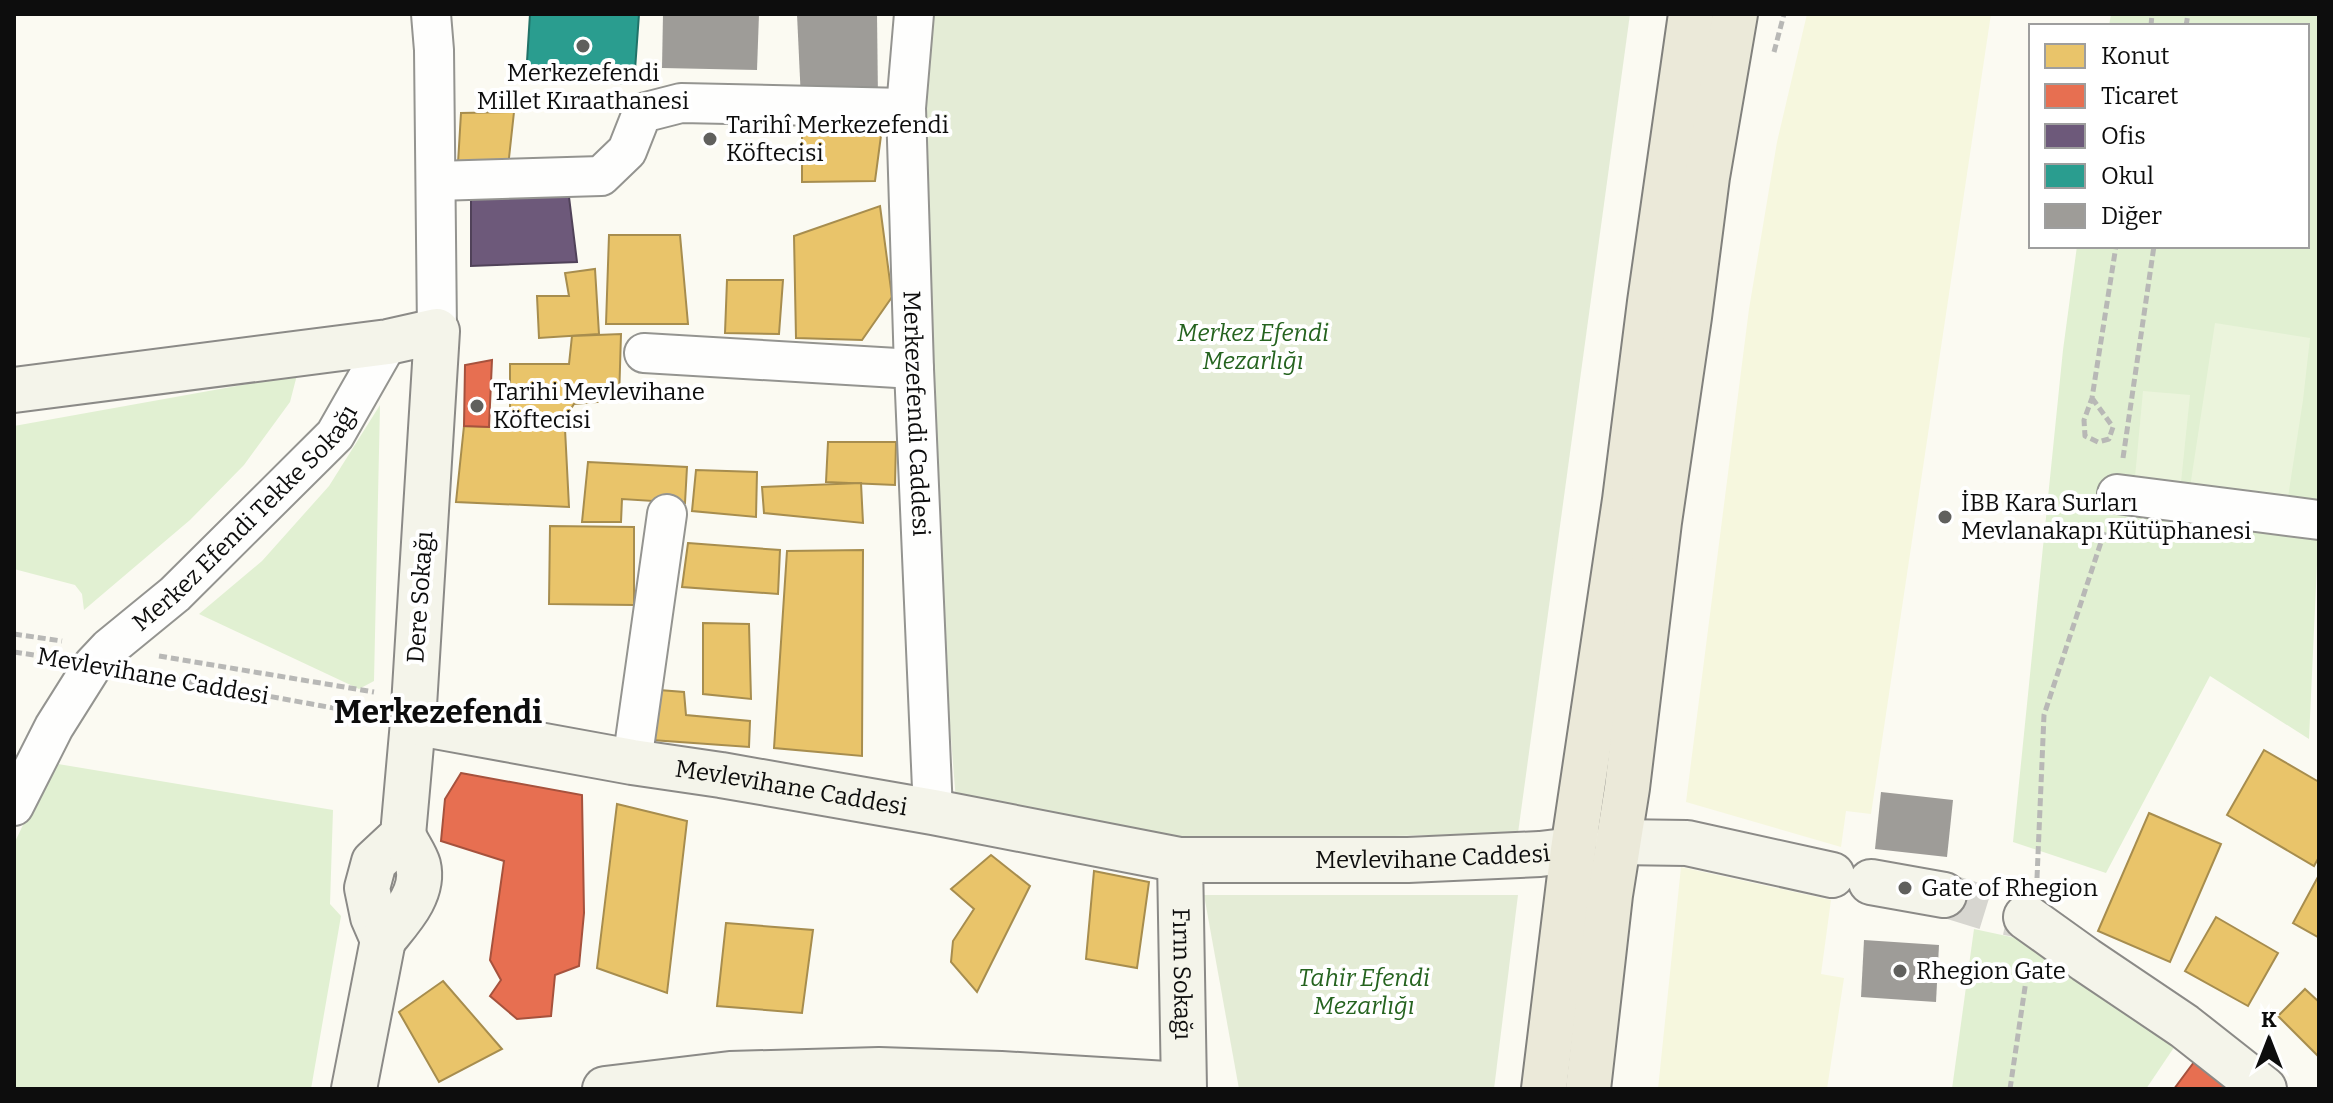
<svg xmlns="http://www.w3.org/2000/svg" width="2333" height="1103" viewBox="0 0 2333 1103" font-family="Bitter,serif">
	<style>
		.farmland { fill: #f6f7de }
		.green { fill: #e1f0d2 }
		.cemetery { fill: #e4ecd6 }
		.pitch { fill: #ebf4dc }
		.homes { fill: #e9c46a; stroke: #a78d4e; stroke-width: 2 }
		.shops { fill: #e76f51; stroke: #a6523d; stroke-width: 2 }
		.offices { fill: #6d597a; stroke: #504259; stroke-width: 2 }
		.schools { fill: #2a9d8f; stroke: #217268; stroke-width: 2 }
		.building { fill: #9e9c98 }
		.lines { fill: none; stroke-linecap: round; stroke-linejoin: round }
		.secondary-tunnel { stroke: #d7d6d0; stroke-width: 44; stroke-dasharray: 44 22; stroke-linecap: butt }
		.street-casing { stroke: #949490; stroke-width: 42 }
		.secondary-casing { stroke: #8b8a87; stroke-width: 48 }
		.primary-casing { stroke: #81817d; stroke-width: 48 }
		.path { stroke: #b8b8b6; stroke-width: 5; stroke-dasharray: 8 4; stroke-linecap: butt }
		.street { stroke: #fefefd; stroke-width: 38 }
		.secondary { stroke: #f4f4ea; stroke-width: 44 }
		.primary { stroke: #ebe9d9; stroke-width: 44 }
		.poi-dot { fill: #60605d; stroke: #fff; stroke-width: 3 }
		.labels { text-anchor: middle; stroke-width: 8; stroke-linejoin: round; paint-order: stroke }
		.poi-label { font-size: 24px; fill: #0d0d0d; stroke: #fff; text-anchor: start }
		.park-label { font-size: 24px; font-style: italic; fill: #25631f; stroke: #fff }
		.street-label { font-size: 24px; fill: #0d0d0d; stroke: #fff }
		.district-label { font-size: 32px; font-weight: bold; fill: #0d0d0d; stroke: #fff }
	</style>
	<rect width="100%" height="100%" fill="#fbfaf2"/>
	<g class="farmland">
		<polygon points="1807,14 1991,14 1871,814 1846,811 1841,847 1686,802 1749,309 1777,142"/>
		<polygon points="1681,867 1831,900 1821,974 1844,978 1827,1089 1658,1089"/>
	</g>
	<g class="green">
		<polygon points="2111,14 2319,14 2319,521 2309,739 2210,676 2106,873 2013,842 2063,350 2077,246 2307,246 2307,26 2109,26"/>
		<polygon points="297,375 290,402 244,465 190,520 84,610 82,594 75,585 14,569 14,426"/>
		<polygon points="380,405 374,681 359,689 199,614 262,561 329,486"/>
		<polygon points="52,763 333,810 330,904 341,916 311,1089 14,1089 14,844"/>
		<polygon points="1974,929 2016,938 2177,1043 2146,1089 1952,1089"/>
	</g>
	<g class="cemetery">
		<polygon points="929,14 1630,14 1518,833 1189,841 956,801 927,436 922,104"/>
		<polygon points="1204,895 1518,895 1494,1089 1239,1089"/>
	</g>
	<g class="pitch">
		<polygon points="2215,323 2310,338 2303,400 2286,510 2189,494"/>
		<polygon points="2143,391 2190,395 2180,492 2134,488"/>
	</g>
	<g class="homes">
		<polygon points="514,112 508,167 458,163 461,113"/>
		<polygon points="882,128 875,181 802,182 802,129"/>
		<polygon points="880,206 892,297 862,340 796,338 794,236"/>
		<polygon points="609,235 680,235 688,324 606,324"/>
		<polygon points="595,269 599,334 539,338 537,296 569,296 565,273"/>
		<polygon points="727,280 783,280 779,334 725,333"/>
		<polygon points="621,334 619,400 574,404 565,418 510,421 510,364 569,364 572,336"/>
		<polygon points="464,426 565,429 569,507 456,502"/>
		<polygon points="828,442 896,442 895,485 826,482"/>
		<polygon points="588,462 687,467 685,503 622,499 621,522 582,522"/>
		<polygon points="696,470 757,472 756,517 692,511"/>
		<polygon points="861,483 863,523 764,513 762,487"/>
		<polygon points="550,526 634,527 634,605 549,604"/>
		<polygon points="688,543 780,550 778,594 682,587"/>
		<polygon points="863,550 862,756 774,748 787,551"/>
		<polygon points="703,623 749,624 751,699 703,694"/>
		<polygon points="659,690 684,692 686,715 750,721 749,747 652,740"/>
		<polygon points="2264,750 2319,782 2319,857 2314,866 2227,815"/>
		<polygon points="617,804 687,821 667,993 597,968"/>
		<polygon points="2149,813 2221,844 2170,962 2098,931"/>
		<polygon points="991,855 1030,886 977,992 951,962 953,941 974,909 951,889"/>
		<polygon points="1094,871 1149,882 1137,968 1086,959"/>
		<polygon points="2319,875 2319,935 2318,937 2293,923"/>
		<polygon points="2216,917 2278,953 2248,1006 2185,971"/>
		<polygon points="726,923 813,930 802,1013 717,1006"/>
		<polygon points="443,981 502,1049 439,1082 399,1012"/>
		<polygon points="2305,989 2319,1002 2319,1057 2278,1016"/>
	</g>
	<g class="shops">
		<polygon points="492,360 489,427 464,426 465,365"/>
		<polygon points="461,773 582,795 584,913 579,966 555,975 551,1016 517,1019 490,996 501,980 490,960 504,861 441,841 445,799"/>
		<polygon points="2194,1062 2233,1089 2174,1089"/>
	</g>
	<polygon class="offices" points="471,194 569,197 577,262 471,266"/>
	<polygon class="schools" points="530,14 639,14 634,84 526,77"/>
	<g class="building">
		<polygon points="663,14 759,14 757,70 662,68"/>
		<polygon points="797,14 877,14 878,100 801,100"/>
		<polygon points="1881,792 1953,800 1947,857 1875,849"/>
		<polygon points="1864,940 1939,945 1936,1002 1861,997"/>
	</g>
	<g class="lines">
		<polyline class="secondary-tunnel" points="1944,895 1996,911 2026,917"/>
		<g class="street-casing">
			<g id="street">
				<polyline points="431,14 434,50 437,331"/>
				<path id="s1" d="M914,14L906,108L914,369L933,812"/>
				<polyline points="436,181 601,176 627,151 642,113 681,103 906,108"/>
				<polyline points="644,353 914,369"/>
				<polyline points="2117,494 2319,520"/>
				<polyline points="632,762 667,514"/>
				<path id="s2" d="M14,806L54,727L93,665L109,648L175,594L335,435L388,342"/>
			</g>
		</g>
		<g class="secondary-casing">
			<g id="secondary">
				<polyline points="14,390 388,342 437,331 413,722 403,835 374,862 367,888 373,917 383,940 354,1089"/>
				<path id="s3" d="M413,722L632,762L721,775L933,812L1180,860H1408L1540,854L1573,850"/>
				<polyline points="1617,842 1687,843 1832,875"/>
				<path id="s4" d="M1180,860L1184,1089"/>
				<polyline points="1871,882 1944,895"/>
				<polyline points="2026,917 2086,960 2184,1026 2264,1089"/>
				<path d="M383,940C399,920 425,894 418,865C415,855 407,845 403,835"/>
				<polyline points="605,1089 730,1074 879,1070 1001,1074 1183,1085"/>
			</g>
		</g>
		<g class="primary-casing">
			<g id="primary">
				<polyline points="1544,1089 1573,850 1625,500 1650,302 1691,14"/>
				<polyline points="1588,1089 1610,895 1627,788 1659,522 1689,317 1707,177 1735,14"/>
			</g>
		</g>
		<g class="path">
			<polyline points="2151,26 2152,14"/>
			<polyline points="2186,26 2188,14"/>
			<polyline points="1774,52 1784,14"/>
			<polyline points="2092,398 2113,427 2109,439 2098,442 2085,436 2084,420 2092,398 2116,246"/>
			<polyline points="2123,458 2154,246"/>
			<polyline points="14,634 62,641"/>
			<polyline points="14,652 53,658"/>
			<polyline points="159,656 374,692"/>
			<polyline points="141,673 372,715"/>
			<polyline points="2037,878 2044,715 2105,530"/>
			<polyline points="2010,1089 2028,967"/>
		</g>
		<use href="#street" class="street"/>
		<use href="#secondary" class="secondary"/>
		<use href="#primary" class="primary"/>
	</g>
	<g class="poi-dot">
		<circle cx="583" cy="46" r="8"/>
		<circle cx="710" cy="139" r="8"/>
		<circle cx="477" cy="406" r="8"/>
		<circle cx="1945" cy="517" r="8"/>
		<circle cx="1905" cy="888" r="8"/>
		<circle cx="1900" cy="971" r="8"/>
	</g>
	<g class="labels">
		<g class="poi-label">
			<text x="583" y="81" text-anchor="middle">Merkezefendi<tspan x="583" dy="28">Millet Kıraathanesi</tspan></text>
			<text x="726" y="133">Tarihî Merkezefendi<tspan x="726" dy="28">Köftecisi</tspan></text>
			<text x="493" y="400">Tarihi Mevlevihane<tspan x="493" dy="28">Köftecisi</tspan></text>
			<text x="1961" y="511">İBB Kara Surları<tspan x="1961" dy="28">Mevlanakapı Kütüphanesi</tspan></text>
			<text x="1921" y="896">Gate of Rhegion</text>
			<text x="1916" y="979">Rhegion Gate</text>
		</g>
		<g class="park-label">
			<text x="1253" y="341">Merkez Efendi<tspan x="1253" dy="28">Mezarlığı</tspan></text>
			<text x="1364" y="986">Tahir Efendi<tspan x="1364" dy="28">Mezarlığı</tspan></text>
		</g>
		<g class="street-label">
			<text dy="8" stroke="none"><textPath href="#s1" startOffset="400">Merkezefendi Caddesi</textPath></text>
			<text dy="8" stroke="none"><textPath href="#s2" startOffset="374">Merkez Efendi Tekke Sokağı</textPath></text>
			<text transform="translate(420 597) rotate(-86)" y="8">Dere Sokağı</text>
			<text transform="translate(153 676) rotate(10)" y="8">Mevlevihane Caddesi</text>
			<text dy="8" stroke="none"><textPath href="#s3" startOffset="384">Mevlevihane Caddesi</textPath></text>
			<text dy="8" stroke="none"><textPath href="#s3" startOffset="1032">Mevlevihane Caddesi</textPath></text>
			<text dy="8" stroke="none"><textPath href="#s4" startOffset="114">Fırın Sokağı</textPath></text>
		</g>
		<g class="district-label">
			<text x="438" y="723">Merkezefendi</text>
		</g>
	</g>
	<rect width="2333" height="1103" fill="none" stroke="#0d0d0d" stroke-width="32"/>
	<rect x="2029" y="24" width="280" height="224" fill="#ffffff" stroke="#9e9e9e" stroke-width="2"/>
	<rect x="2045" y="44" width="40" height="24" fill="#e9c46a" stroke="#9e9e9e" stroke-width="2"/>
	<text x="2101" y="64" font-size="24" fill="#0d0d0d">Konut</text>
	<rect x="2045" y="84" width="40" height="24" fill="#e76f51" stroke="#9e9e9e" stroke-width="2"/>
	<text x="2101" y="104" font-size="24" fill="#0d0d0d">Ticaret</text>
	<rect x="2045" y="124" width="40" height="24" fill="#6d597a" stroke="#9e9e9e" stroke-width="2"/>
	<text x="2101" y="144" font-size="24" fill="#0d0d0d">Ofis</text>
	<rect x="2045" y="164" width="40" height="24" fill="#2a9d8f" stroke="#9e9e9e" stroke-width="2"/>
	<text x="2101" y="184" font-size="24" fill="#0d0d0d">Okul</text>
	<rect x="2045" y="204" width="40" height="24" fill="#9e9c98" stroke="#9e9e9e" stroke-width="2"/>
	<text x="2101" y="224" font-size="24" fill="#0d0d0d">Diğer</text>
	<g transform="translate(2269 1039)" stroke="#ffffff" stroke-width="6" paint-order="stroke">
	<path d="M0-6L14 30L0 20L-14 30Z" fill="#0d0d0d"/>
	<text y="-12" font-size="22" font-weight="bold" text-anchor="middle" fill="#0d0d0d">K</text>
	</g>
</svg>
